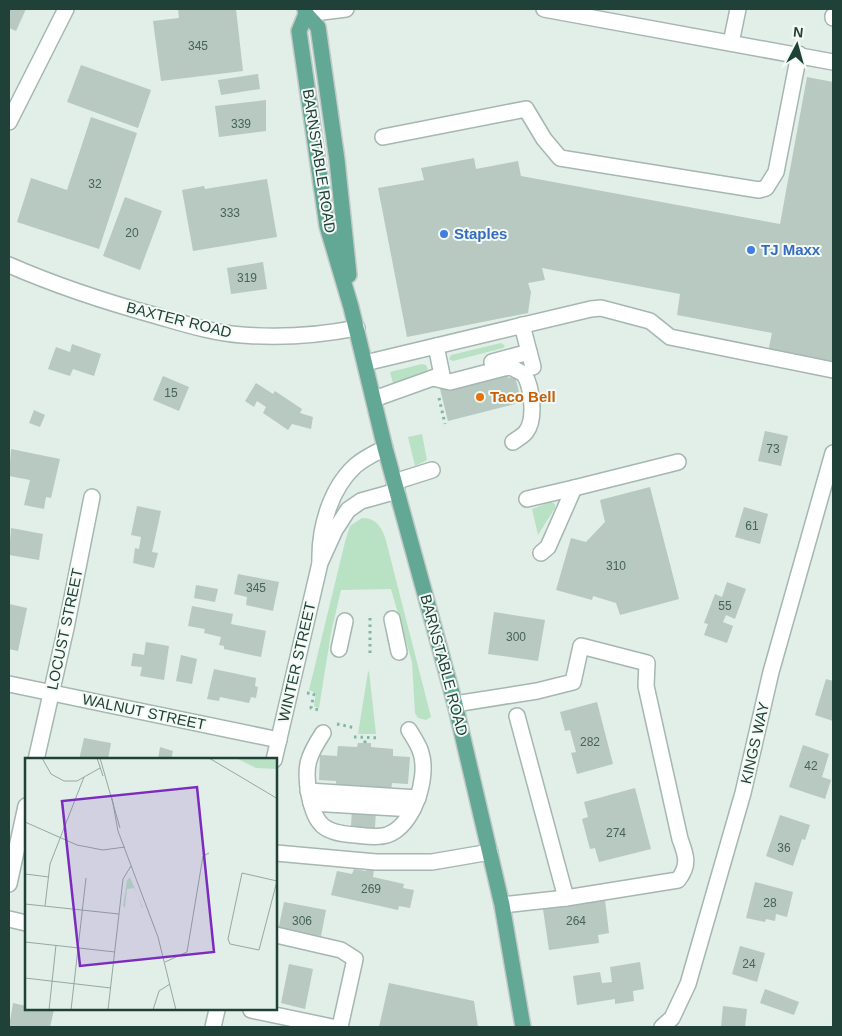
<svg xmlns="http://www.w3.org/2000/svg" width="842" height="1036" viewBox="0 0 842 1036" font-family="Helvetica,sans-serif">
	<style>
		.green { fill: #b9e1c3 }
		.building { fill: #b7c9c1 }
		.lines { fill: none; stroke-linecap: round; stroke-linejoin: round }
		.minor-casing { stroke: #a4b7b0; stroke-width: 18 }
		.major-casing { stroke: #c1cac7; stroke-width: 18 }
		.path { stroke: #80b4a3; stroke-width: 3; stroke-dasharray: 2.5 4; stroke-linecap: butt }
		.minor { stroke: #fff; stroke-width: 15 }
		.major { stroke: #63a795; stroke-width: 15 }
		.shop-dot { fill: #3f7fe0; stroke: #f3faf6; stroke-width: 2 }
		.food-dot { fill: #e8710a; stroke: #f3faf6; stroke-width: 2 }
		.labels { text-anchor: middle; stroke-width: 4; stroke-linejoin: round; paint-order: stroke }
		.number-label { font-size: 12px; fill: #46635a }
		.street-label { font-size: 15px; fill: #204138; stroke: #f3faf6 }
		.shop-label { font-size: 15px; font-weight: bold; fill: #366cbe; stroke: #f3faf6; text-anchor: start }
		.food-label { font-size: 15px; font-weight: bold; fill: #c56008; stroke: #f3faf6; text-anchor: start }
		.inset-road { fill: none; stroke: #94a9a2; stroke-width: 1 }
		.view { fill: #7b2cbf; fill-opacity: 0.15; stroke: #7b2cbf; stroke-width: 2.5 }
		.inset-edge { fill: none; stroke: #204138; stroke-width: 2.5 }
	</style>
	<rect width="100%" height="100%" fill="#e2eee8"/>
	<g class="green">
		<polygon points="501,343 505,346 503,348 453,361 449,359 451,355"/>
		<polygon points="422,364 426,365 428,369 425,374 393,383 390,372"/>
		<polygon points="422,434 427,460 415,466 408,437"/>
		<polygon points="551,502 555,504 555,508 538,535 532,509"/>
		<path d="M362,518C375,518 380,525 385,537L431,717L426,720L418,718L415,713L412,662L391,589L341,590L331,633L319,708L314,706L316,693L309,690L345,542L350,526Z"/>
		<polygon points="369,671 376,734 358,734 368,672"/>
	</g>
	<g class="building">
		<polygon points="9,9 26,9 16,31 9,28"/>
		<polygon points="178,9 236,9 243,71 161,81 153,21 179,18"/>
		<polygon points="81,65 151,90 138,128 67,102"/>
		<polygon points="258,74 260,89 221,95 218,80"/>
		<polygon points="807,77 833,82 833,364 768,352 772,333 677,315 680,294 542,268 545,280 528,283 531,292 528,313 407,337 378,188 424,180 421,168 474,158 476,169 518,161 521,176 780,224"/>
		<polygon points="266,100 266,131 219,137 215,106"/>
		<polygon points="91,117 137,133 99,249 17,222 31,178 67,190"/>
		<polygon points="267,179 277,237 193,251 182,190 204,186 205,189"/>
		<polygon points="125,197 162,211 140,270 103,256"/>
		<polygon points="263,262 267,289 231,294 227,268"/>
		<polygon points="72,344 101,354 94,376 73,369 70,376 48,369 56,347 70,352"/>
		<polygon points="508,375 508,378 515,376 520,396 514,398 515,404 448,421 440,389 481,378"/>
		<polygon points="163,376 189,387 179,411 153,400"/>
		<polygon points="256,383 273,394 275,391 302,409 300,413 313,417 311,429 292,424 288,430 263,413 266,407 257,401 254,407 245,401"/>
		<polygon points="34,410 45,415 40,427 29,423"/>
		<polygon points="765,431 788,436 781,466 758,461"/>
		<polygon points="11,449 60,459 51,498 46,497 44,509 24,505 30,480 9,476"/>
		<polygon points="650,487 679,599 620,615 616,603 593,596 592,600 556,590 571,538 586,542 605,522 600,500"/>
		<polygon points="137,506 161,511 152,552 158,553 154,568 133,563 135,548 139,549 141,537 131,535"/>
		<polygon points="744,507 768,514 760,544 735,537"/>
		<polygon points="11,528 43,534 39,560 9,555"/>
		<polygon points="238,574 279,582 273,611 246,605 247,597 234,594"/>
		<polygon points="727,582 746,589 735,619 726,615 723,622 733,626 727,643 704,635 708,624 704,623 715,594 722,597"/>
		<polygon points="196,585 218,589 215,602 194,598"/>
		<polygon points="9,604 27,608 18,651 9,649"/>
		<polygon points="192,606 233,614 231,624 266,631 261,657 224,649 224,646 219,645 221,637 204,633 205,629 188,626"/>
		<polygon points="494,612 545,620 538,661 488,654"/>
		<polygon points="146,642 169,646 164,680 140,676 142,667 131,666 133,653 144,655"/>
		<polygon points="181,655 197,659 192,684 176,681"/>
		<polygon points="214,669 256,678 255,686 258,687 256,698 251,697 249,703 220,697 219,701 207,699"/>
		<polygon points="826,679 833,681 833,721 815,715"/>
		<polygon points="597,702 613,764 577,774 571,753 576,752 570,730 565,731 560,712"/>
		<polygon points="84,738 111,743 108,760 79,760"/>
		<polygon points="358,743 371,743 371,747 393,749 393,756 410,757 408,784 392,783 391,792 377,791 375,828 351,827 353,789 336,788 336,781 319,780 320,755 337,756 338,746 357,747"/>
		<polygon points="803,745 829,754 822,777 831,780 825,799 789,787"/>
		<polygon points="160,747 173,751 171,760 158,760"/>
		<polygon points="635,788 651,849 599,862 595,848 590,849 582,819 588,817 584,802"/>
		<polygon points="780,815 810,825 805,840 802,839 793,866 766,856"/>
		<polygon points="367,868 374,869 373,877 404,884 403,888 414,890 410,908 399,906 398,910 331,895 337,871 352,874 354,869 366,871"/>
		<polygon points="755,882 793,892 787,917 776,914 775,921 766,919 765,922 746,918"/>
		<polygon points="605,900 609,933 598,935 599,943 549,950 543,909"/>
		<polygon points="284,902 326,910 321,936 315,935 315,938 278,931"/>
		<polygon points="740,946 765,953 757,982 732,974"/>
		<polygon points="640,962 644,989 633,991 634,1001 615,1004 615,999 577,1005 573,976 600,972 602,983 612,982 610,967"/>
		<polygon points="289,964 313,969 305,1009 281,1003"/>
		<polygon points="389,983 474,1001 478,1027 379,1027"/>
		<polygon points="765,989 799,1002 794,1015 760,1003"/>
		<polygon points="13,1003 26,1006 26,1010 54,1010 50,1027 9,1027"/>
		<polygon points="723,1006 747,1009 745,1027 721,1027"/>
	</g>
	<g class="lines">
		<g class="minor-casing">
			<g id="minor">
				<polyline points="544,9 833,62"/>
				<polyline points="306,14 346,9"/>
				<polyline points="833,18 833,16"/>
				<polyline points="731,43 738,9"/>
				<polyline points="9,122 66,9"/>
				<polyline points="383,137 526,109 544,139 560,158 759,190 766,188 776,172 799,54"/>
				<path d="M9,265C57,286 106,302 157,316C185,324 213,333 242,335C279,338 321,335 357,328"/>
				<polyline points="522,325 533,367"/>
				<polyline points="436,346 442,375"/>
				<polyline points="492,362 529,352"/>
				<polyline points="365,363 591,309 601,308 650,321 670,337 833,370"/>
				<path d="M433,378L450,382L504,368L511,367L524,374C532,387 536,419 526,432C523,436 517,439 513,442"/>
				<polyline points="374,399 441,375"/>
				<polyline points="394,482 432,470"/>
				<polyline points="574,488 678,462"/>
				<polyline points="527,499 574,488 548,547 541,553"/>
				<path d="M320,562C319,529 330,489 355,466C364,458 375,453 385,448"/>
				<polyline points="392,619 399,652"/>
				<polyline points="339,649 345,621"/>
				<polyline points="9,684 279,740"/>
				<path d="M455,704L537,691L573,682L581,646L647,663L646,686L680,839C686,855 690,865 678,880L566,898L517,716"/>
				<path d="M323,733C308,756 304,766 309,794C315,826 324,833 356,835C366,836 378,838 387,835C413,827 429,778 421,753C419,745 413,737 409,730"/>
				<polyline points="36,760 66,628 92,497"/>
				<polyline points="274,760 320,563 335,530 348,510 361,501 397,491"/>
				<polyline points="308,791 418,798"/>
				<polyline points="311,803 413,809"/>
				<polyline points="276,853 376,862 432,862 490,852"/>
				<polyline points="9,884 26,806"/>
				<polyline points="502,905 566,898"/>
				<polyline points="9,919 26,923"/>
				<polyline points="276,935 341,950 355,959 340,1027"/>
				<polyline points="251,1010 332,1027"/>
				<polyline points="213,1027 217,1010"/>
				<polyline points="662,1027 672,1018 688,984 743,793 771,672 833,453"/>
			</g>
		</g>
		<g class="major-casing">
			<g id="major">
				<polyline points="305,9 306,14 299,31 327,226 351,307 385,448 455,704 502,905 523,1027"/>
				<polyline points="306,14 318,27 337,160 349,275"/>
			</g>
		</g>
		<g class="path">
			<polyline points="439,398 445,424"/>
			<polyline points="370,653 370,618"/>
			<polyline points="307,693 314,694 311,708 319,710"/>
			<polyline points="337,724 356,728"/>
			<polyline points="354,737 380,738"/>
			<polyline points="365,743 365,737"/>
		</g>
		<use href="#minor" class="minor"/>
		<use href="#major" class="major"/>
	</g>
	<g class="shop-dot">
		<circle cx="444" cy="234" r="5"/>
		<circle cx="751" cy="250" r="5"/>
	</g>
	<circle class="food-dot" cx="480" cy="397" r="5"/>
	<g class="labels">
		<g class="number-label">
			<text x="198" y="50">345</text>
			<text x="241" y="128">339</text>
			<text x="95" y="188">32</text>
			<text x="230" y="217">333</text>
			<text x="132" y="237">20</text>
			<text x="247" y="282">319</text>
			<text x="171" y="397">15</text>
			<text x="773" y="453">73</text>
			<text x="752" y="530">61</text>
			<text x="616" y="570">310</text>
			<text x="256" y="592">345</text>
			<text x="725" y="610">55</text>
			<text x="516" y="641">300</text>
			<text x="590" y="746">282</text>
			<text x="811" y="770">42</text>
			<text x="616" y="837">274</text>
			<text x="784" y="852">36</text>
			<text x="371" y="893">269</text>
			<text x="770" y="907">28</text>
			<text x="302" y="925">306</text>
			<text x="576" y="925">264</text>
			<text x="749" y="968">24</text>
		</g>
		<g class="street-label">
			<text transform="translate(319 161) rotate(81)" y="5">BARNSTABLE ROAD</text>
			<text transform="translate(179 320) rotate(14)" y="5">BAXTER ROAD</text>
			<text transform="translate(65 629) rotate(-78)" y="5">LOCUST STREET</text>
			<text transform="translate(297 662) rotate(-77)" y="5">WINTER STREET</text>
			<text transform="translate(444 665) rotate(75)" y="5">BARNSTABLE ROAD</text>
			<text transform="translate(144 712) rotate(12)" y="5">WALNUT STREET</text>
			<text transform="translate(755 743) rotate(-77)" y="5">KINGS WAY</text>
		</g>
		<g class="shop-label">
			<text x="454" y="239">Staples</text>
			<text x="761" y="255">TJ Maxx</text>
		</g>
		<g class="food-label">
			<text x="490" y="402">Taco Bell</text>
		</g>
	</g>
	<g transform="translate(25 758)">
		<rect width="252" height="252" fill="#e2eee8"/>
		<path d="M211,0H252V11L231,10ZM105,119L118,150H117L110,130L102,131L100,150L98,148L102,122Z" fill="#b9e1c3"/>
		<path class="inset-road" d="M17,0L26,16L39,23H52L75,10M72,0L78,18M75,0L95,70M184,0L253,41M87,40L93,73L133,179L151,252M0,64L52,87L78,92L100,89M217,115L252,123L234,192L205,186L203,181ZM0,116L24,119M0,146L94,156M20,148L25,106L59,19M0,184L90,194M140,204L162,194L178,98L184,95M0,220L86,230M24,252L31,187M46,252L61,120M83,252L98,121L106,108M128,252L134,233L145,226"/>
		<path class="view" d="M172,29L189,194L55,208L37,43Z"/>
		<rect width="252" height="252" class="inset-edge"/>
	</g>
	<rect width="842" height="1036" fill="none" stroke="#204138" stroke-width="20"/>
	<g transform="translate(797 45) rotate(6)" stroke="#f3faf6" stroke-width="4" paint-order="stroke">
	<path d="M0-4L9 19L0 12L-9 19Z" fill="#204138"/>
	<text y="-8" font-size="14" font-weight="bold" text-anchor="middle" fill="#204138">N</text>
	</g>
</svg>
